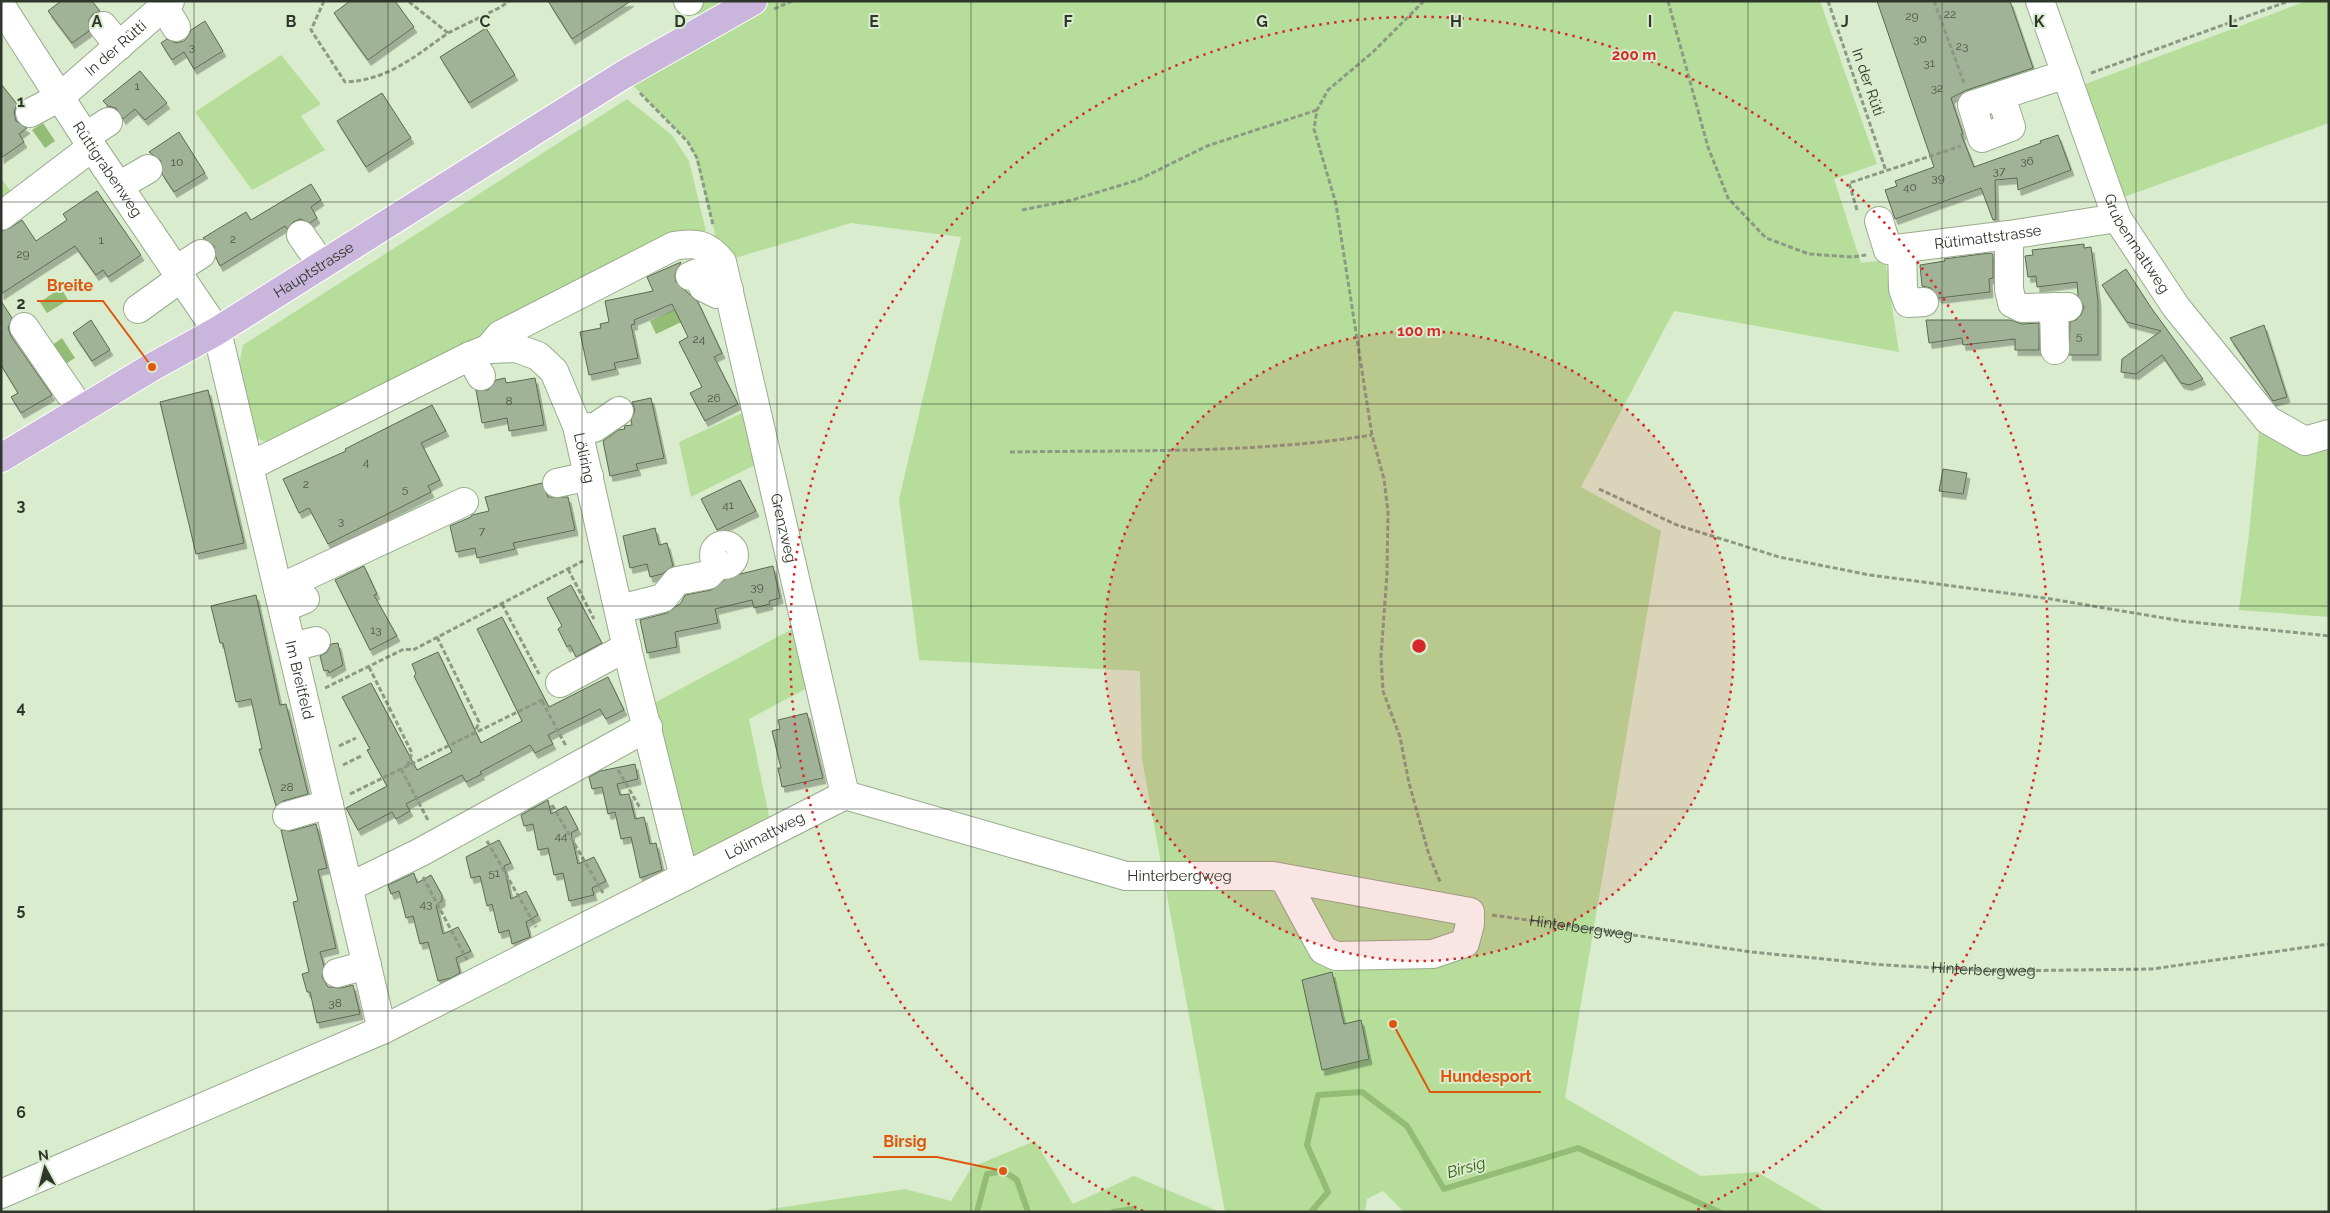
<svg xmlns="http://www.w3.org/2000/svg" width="2330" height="1213" viewBox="0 0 2330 1213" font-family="Raleway,sans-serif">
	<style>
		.green { fill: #b6de9a }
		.water { fill: #93bd74 }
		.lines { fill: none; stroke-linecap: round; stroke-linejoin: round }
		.stream { stroke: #93bd74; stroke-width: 6 }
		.building { fill: #a1b396; stroke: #5a6a50; filter: url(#shadow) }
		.minor-casing { stroke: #99aa8e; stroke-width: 30 }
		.major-casing { stroke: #fff; stroke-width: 30 }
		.path { stroke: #8c9984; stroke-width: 3; stroke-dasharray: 5 2.5; stroke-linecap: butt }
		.minor { stroke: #fff; stroke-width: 28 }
		.major { stroke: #cab6dc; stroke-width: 28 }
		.grid { fill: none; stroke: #2f362b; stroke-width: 1; stroke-opacity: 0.55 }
		.ring { fill: none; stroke: #d62828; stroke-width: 2.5; stroke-dasharray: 2.5 5 }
		.labels { text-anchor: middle; stroke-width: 4; stroke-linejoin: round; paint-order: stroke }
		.number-label { font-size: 12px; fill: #4c5546 }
		.street-label { font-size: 15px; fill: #2f362b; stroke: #daecce }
		.water-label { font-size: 16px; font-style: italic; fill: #33590b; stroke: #daecce }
		.grid-label { font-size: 16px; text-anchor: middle; font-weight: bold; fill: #2f362b; stroke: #daecce; stroke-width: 4; stroke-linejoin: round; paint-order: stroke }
		.centre { fill: #d62828; stroke: #daecce; stroke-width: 2.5 }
		.ring-label { font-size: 15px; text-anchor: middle; font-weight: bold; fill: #d62828; stroke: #daecce; stroke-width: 4; stroke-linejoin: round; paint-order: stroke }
		.leader { fill: none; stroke: #df570e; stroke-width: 2 }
		.callout-dot { fill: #df570e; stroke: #daecce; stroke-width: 2 }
		.callout-label { font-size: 16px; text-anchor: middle; font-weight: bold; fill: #df570e; stroke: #daecce; stroke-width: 4; stroke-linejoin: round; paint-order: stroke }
	</style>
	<defs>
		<filter id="shadow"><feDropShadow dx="3" dy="5.5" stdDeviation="0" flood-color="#0004"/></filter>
	</defs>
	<rect width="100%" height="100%" fill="#daecce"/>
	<g class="green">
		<polygon points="682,1 1820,1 1877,164 1834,179 1861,263 1885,260 1899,352 1674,311 1581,487 1661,531 1565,1098 1701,1176 1757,1172 1826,1212 1404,1212 1383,1191 1367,1199 1365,1212 1225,1212 1142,759 1140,671 919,660 899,499 961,237 851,223 722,262 696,159 688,142 623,75 709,24"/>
		<polygon points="2307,1 2329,1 2329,123 2124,197 2080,86"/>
		<polygon points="281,55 321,104 301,116 325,150 252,190 195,112"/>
		<polygon points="627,99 672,135 689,161 706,231 678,233 274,445 256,438 239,365 243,345"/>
		<polygon points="1,178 12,193 1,201"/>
		<polygon points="749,410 761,462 691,497 679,442"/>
		<polygon points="2260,421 2329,441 2329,617 2239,610 2249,534"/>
		<polygon points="796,627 813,685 749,719 770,821 694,858 687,844 654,703"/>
		<polygon points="1035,1141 1073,1204 1134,1176 1220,1212 767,1212 770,1209 905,1189 951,1201 972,1167"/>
	</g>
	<g class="water">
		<polygon points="43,123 55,141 45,148 32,130"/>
		<polygon points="61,288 68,300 47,313 40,302"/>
		<polygon points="688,303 694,316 656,334 650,321"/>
		<polygon points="62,338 75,358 64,365 51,346"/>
	</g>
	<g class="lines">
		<g class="stream">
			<polyline points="977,1212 987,1174 1003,1171 1017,1180 1028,1212"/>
			<polyline points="1113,1212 1133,1209 1135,1212"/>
			<polyline points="1311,1212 1328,1192 1307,1145 1318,1095 1362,1092 1407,1126 1444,1189 1578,1148 1719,1212"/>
		</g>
	</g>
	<g class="building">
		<polygon points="61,1 92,1 100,11 93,14 89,20 89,31 72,43 48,11"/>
		<polygon points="350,1 395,1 414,27 368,60 334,13"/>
		<polygon points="548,1 631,1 572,39"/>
		<polygon points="1877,1 2010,1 2033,68 1967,90 1951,98 1963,134 1961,134 1974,167 2041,143 2040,141 2058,135 2071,170 2018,190 2017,178 1995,180 1996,219 1993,220 1981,188 1895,219 1885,190 1897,186 1895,181 1934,167"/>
		<polygon points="205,21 223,51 194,69 184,52 172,60 161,43 167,39 176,43 184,41 189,35 191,30"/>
		<polygon points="486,28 515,75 469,103 440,57"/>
		<polygon points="140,71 167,103 145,120 135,109 123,119 116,108 108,106 103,101"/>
		<polygon points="1,84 17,104 14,112 16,121 27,128 19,134 24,142 1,158"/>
		<polygon points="382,93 411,138 366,167 337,121"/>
		<polygon points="179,132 205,173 174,192 162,174 161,161 149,152"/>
		<polygon points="311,184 321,200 311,207 317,218 310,223 300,219 293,222 287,229 285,226 220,266 216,258 214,246 203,238 246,212 251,220"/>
		<polygon points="97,191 141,255 108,277 103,270 96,275 75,246 1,294 1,231 10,228 22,220 36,241 67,220 63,214"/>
		<polygon points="2084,244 2084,248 2091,247 2098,301 2098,355 2069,355 2070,322 2076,320 2081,315 2084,307 2078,296 2077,282 2037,287 2036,276 2028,277 2025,256 2033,255 2032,250"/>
		<polygon points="1989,253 1993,254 1993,278 1989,279 1990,292 1939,298 1931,288 1922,286 1920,265 1945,261 1944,259"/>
		<polygon points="681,262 675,274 676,282 698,302 722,353 714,357 738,404 705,421 690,393 702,387 679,342 688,337 672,304 634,320 635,324 631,325 638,358 614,363 616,369 589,375 580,332 601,328 600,324 609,322 605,301 653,291 647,277"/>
		<polygon points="2126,269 2152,309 2203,379 2189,385 2181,383 2162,355 2136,374 2121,372 2122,359 2161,331 2127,322 2102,285"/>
		<polygon points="1,301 12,318 8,328 11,336 52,395 21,413 11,397 18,393 1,365"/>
		<polygon points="91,320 110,350 92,361 73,333"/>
		<polygon points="1926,320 2010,320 2022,324 2039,323 2039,350 2015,350 2015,339 1963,345 1962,338 1929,343"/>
		<polygon points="2264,325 2287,397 2273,401 2230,338"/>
		<polygon points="505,378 506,383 535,378 544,425 509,431 507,418 482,423 476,390 488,390 496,380"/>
		<polygon points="208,390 244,543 196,554 160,402"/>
		<polygon points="651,398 664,458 636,464 638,470 610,476 603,441 618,430 625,429 624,426 632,425 631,420 635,410 632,402"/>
		<polygon points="432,405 446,431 421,443 440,480 428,486 431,492 328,544 309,508 299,513 283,479 346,451 345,449"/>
		<polygon points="1943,469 1967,473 1963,494 1939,491"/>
		<polygon points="740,480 756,511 717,530 701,499"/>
		<polygon points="542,483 548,497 568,497 575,530 513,543 515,549 477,558 475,548 456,552 450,526 471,517 472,515 489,511 485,497"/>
		<polygon points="655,528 659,545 667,543 673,566 662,574 650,577 647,564 630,568 623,536"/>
		<polygon points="364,566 377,594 374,595 397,636 370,650 335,580"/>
		<polygon points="773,566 780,598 769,601 770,604 754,608 752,600 715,609 718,623 675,632 677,647 647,653 640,620 667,613 681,603 685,595 711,590 728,577"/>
		<polygon points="571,585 602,643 576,657 570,645 567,647 558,629 562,626 547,598"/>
		<polygon points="256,595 280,705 286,704 308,794 283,801 276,806 259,749 262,749 251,699 236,702 223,643 220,643 211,606"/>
		<polygon points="502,617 549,707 608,677 624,710 606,719 600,709 548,735 553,744 535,753 530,745 480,772 482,774 466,782 462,775 406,804 410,811 396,819 392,812 358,830 346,808 387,786 367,750 370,749 342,697 371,683 417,770 452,752 414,676 416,674 412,664 438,652 481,743 522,721 477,629"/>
		<polygon points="338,643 343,665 329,673 328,670 324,671 320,656 327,652 331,644"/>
		<polygon points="807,713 823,778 782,787 778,768 781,768 772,731 780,729 778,720"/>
		<polygon points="635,764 638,779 617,784 620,795 629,794 635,819 644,817 650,844 656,843 662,870 640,878 631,837 621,839 615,812 608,814 602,787 592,789 589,777 600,771"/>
		<polygon points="548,800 551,814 566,806 578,829 571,833 578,864 594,857 606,881 592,888 594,895 569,901 563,873 554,875 548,848 538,850 533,824 524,826 521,815"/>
		<polygon points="316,824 327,868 318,870 336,948 320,952 324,966 322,977 328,987 341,988 353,985 360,1014 317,1023 310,992 307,992 302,974 309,972 293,902 298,901 281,830 291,831"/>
		<polygon points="499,840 511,863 504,866 511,899 526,891 538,915 526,922 530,937 512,944 509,930 499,933 492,904 487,906 480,876 471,878 466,857"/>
		<polygon points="414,873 417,883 431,875 442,895 442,901 436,905 443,934 458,927 471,951 456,958 460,973 451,978 438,981 428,942 420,944 413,916 406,918 399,891 391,894 388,885"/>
		<polygon points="1332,972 1344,1024 1361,1020 1369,1059 1322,1070 1302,980"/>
	</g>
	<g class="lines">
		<g class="minor-casing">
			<g id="minor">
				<polyline points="688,1 689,1"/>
				<path id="s2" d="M2040,1L2117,218L2176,307L2268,420L2305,441L2329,434"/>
				<path id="s3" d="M1,6L92,147L217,331L382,1030"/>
				<polyline points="164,7 176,27"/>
				<polyline points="103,26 119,46"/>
				<polyline points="2001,96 2011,127 1982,138 1972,105 2066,74"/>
				<path id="s4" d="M30,113L60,97L170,1"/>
				<polyline points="86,136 108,122"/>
				<polyline points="119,186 148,169"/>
				<polyline points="1,216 92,147"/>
				<path id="s5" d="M1879,221L1888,250L2009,235L2117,218"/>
				<polyline points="301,235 321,264"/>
				<polyline points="2009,235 2009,289 2012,303 2022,308 2068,307"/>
				<polyline points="1902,249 1903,289 1908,303 1924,302"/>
				<polyline points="176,270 201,254"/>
				<polyline points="690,276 697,273 703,287 717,294 729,290"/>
				<polyline points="2054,307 2055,350"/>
				<polyline points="138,309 181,278"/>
				<polyline points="24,327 81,410"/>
				<path id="s6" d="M488,349L500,335L674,246C696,242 707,244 722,262L845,795"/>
				<polyline points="470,356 481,376"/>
				<polyline points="577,426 594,428 619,411"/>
				<path id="s7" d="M250,466L470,356L488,349L516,348L538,356L554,371L577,426L629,657L684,877"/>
				<polyline points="557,483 589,476"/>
				<circle cx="724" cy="555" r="10"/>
				<polyline points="278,589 464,502"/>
				<polyline points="283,608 305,599"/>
				<polyline points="619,609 663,598 677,581 708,575 719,564"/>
				<polyline points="292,647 316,641"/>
				<polyline points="560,683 627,647"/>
				<path id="s8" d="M845,795L1126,876H1273L1470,912V924L1465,943L1433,954L1336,956L1323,950L1284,878"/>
				<polyline points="287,816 329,804"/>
				<polyline points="349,887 419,853 648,727"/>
				<polyline points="337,973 367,965"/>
				<path id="s9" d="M1,1194L382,1030L845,795"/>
			</g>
		</g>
		<g class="major-casing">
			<g id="major">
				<path id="s10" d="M1,458L152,367L217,331L623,75L753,1"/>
			</g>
		</g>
		<g class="path">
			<path d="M324,1L311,30L345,82C388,80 414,57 448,33L408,1"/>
			<polyline points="1424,1 1373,52 1328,90 1317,110 1314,129 1336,204 1372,435 1384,479 1388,512 1387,574 1381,656 1383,691 1400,737 1409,783 1429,855 1441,884"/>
			<polyline points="1668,1 1708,147 1728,198 1766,238 1809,254 1852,257 1866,255"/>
			<polyline points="1828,1 1886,171"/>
			<polyline points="1934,1 1964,83"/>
			<polyline points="774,9 792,1"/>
			<polyline points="448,33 501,7 509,1"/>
			<polyline points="2091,73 2289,1"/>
			<polyline points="640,93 688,142 697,158 713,225"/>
			<polyline points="1022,210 1072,200 1138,180 1207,146 1317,110"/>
			<polyline points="1857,210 1849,183 1961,146"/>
			<path d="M1010,452C1131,450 1253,454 1372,435"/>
			<polyline points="1599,489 1677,525 1779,557 1870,575 2051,599 2182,621 2329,636"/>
			<polyline points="568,569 594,619"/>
			<polyline points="502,604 539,674"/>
			<polyline points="437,637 479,722 474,735"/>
			<polyline points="369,667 412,753 407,767"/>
			<polyline points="325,688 404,649 413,650 583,561"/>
			<polyline points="542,701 566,746"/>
			<polyline points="339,746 356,738"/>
			<polyline points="343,765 363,755"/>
			<polyline points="401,769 429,822"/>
			<polyline points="618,770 640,808"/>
			<polyline points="350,794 544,699"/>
			<polyline points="552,805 603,893"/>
			<polyline points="487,841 536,927"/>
			<polyline points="423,877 467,960"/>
			<path id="s1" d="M1492,915L1752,952L1885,965L1995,971L2152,969L2329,944"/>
		</g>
		<use href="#minor" class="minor"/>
		<use href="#major" class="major"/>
	</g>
	<path class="grid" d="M194,1V1212M388,1V1212M582,1V1212M777,1V1212M971,1V1212M1165,1V1212M1359,1V1212M1553,1V1212M1748,1V1212M1942,1V1212M2136,1V1212M1,202H2329M1,404H2329M1,606H2329M1,809H2329M1,1011H2329"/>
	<circle cx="1419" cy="646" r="315" fill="#d62828" fill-opacity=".12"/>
	<g class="ring">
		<circle cx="1419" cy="646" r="315"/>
		<path d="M1143 1211A629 629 0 1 1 1695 1211"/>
	</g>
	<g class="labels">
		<g class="number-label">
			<text x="1950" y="18">22</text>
			<text x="1912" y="20">29</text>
			<text x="1920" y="43">30</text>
			<text x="1962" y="50">23</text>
			<text x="192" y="51">3</text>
			<text x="1929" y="67">31</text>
			<text x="137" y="90">1</text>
			<text x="1937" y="92">32</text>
			<text x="2027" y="165">36</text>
			<text x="177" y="166">10</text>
			<text x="1999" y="175">37</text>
			<text x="1938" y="182">39</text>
			<text x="1910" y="191">40</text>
			<text x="233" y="243">2</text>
			<text x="101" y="244">1</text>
			<text x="23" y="258">29</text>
			<text x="2079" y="340">5</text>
			<text x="699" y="343">24</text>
			<text x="714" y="402">26</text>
			<text x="509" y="405">8</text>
			<text x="366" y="466">4</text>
			<text x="306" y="488">2</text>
			<text x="405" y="493">5</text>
			<text x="728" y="509">41</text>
			<text x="341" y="525">3</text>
			<text x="482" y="535">7</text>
			<text x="757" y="591">39</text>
			<text x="376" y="634">13</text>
			<text x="287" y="791">28</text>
			<text x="561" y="840">44</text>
			<text x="494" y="877">51</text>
			<text x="426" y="908">43</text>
			<text x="335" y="1007">38</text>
		</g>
		<g class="street-label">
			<text dy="5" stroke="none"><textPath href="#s4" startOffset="108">In der Rütti</textPath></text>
			<text transform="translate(1868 82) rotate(71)" y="5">In der Rüti</text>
			<text dy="5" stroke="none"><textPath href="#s3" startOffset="195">Rüttigrabenweg</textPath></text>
			<text dy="5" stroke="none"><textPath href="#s5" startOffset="131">Rütimattstrasse</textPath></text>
			<text dy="5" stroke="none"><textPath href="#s2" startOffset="262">Grubenmattweg</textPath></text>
			<text dy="5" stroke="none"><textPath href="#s10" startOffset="365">Hauptstrasse</textPath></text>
			<text dy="5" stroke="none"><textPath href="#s7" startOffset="431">Löliring</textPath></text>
			<text dy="5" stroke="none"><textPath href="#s6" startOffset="541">Grenzweg</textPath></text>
			<text dy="5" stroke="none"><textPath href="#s3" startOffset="749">Im Breitfeld</textPath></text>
			<text dy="5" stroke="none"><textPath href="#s9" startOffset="844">Lölimattweg</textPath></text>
			<text dy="5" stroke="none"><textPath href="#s8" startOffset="346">Hinterbergweg</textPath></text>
			<text dy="5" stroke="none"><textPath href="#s1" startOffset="90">Hinterbergweg</textPath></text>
			<text dy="5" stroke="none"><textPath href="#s1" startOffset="495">Hinterbergweg</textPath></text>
		</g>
		<g class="water-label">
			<text transform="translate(1466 1167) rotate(-16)" y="6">Birsig</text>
		</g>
	</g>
	<g class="grid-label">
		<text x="97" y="27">A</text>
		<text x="291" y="27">B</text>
		<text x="485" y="27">C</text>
		<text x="680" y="27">D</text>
		<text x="874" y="27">E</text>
		<text x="1068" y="27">F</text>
		<text x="1262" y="27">G</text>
		<text x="1456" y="27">H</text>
		<text x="1650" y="27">I</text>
		<text x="1845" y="27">J</text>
		<text x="2039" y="27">K</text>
		<text x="2233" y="27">L</text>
		<text x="21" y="107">1</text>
		<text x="21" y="309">2</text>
		<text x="21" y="511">3</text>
		<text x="21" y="713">4</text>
		<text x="21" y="915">5</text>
		<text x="21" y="1118">6</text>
	</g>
	<circle cx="1419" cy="646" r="8" class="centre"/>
	<g class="ring-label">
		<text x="1634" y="60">200 m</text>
		<text x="1419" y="336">100 m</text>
	</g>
	<path class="leader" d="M152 367L103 301H37M1393 1024L1430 1092H1541M1003 1171L937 1157H873"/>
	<g class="callout-dot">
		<circle cx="152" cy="367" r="5"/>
		<circle cx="1393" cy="1024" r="5"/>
		<circle cx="1003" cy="1171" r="5"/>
	</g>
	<g class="callout-label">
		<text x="70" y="291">Breite</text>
		<text x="1486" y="1082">Hundesport</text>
		<text x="905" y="1147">Birsig</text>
	</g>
	<rect width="2330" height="1213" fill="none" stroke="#2f362b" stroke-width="5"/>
	<g transform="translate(45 1168) rotate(353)" stroke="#daecce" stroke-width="4" paint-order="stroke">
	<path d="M0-4L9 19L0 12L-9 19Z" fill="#2f362b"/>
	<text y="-8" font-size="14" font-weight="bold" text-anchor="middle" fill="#2f362b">N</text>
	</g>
</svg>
